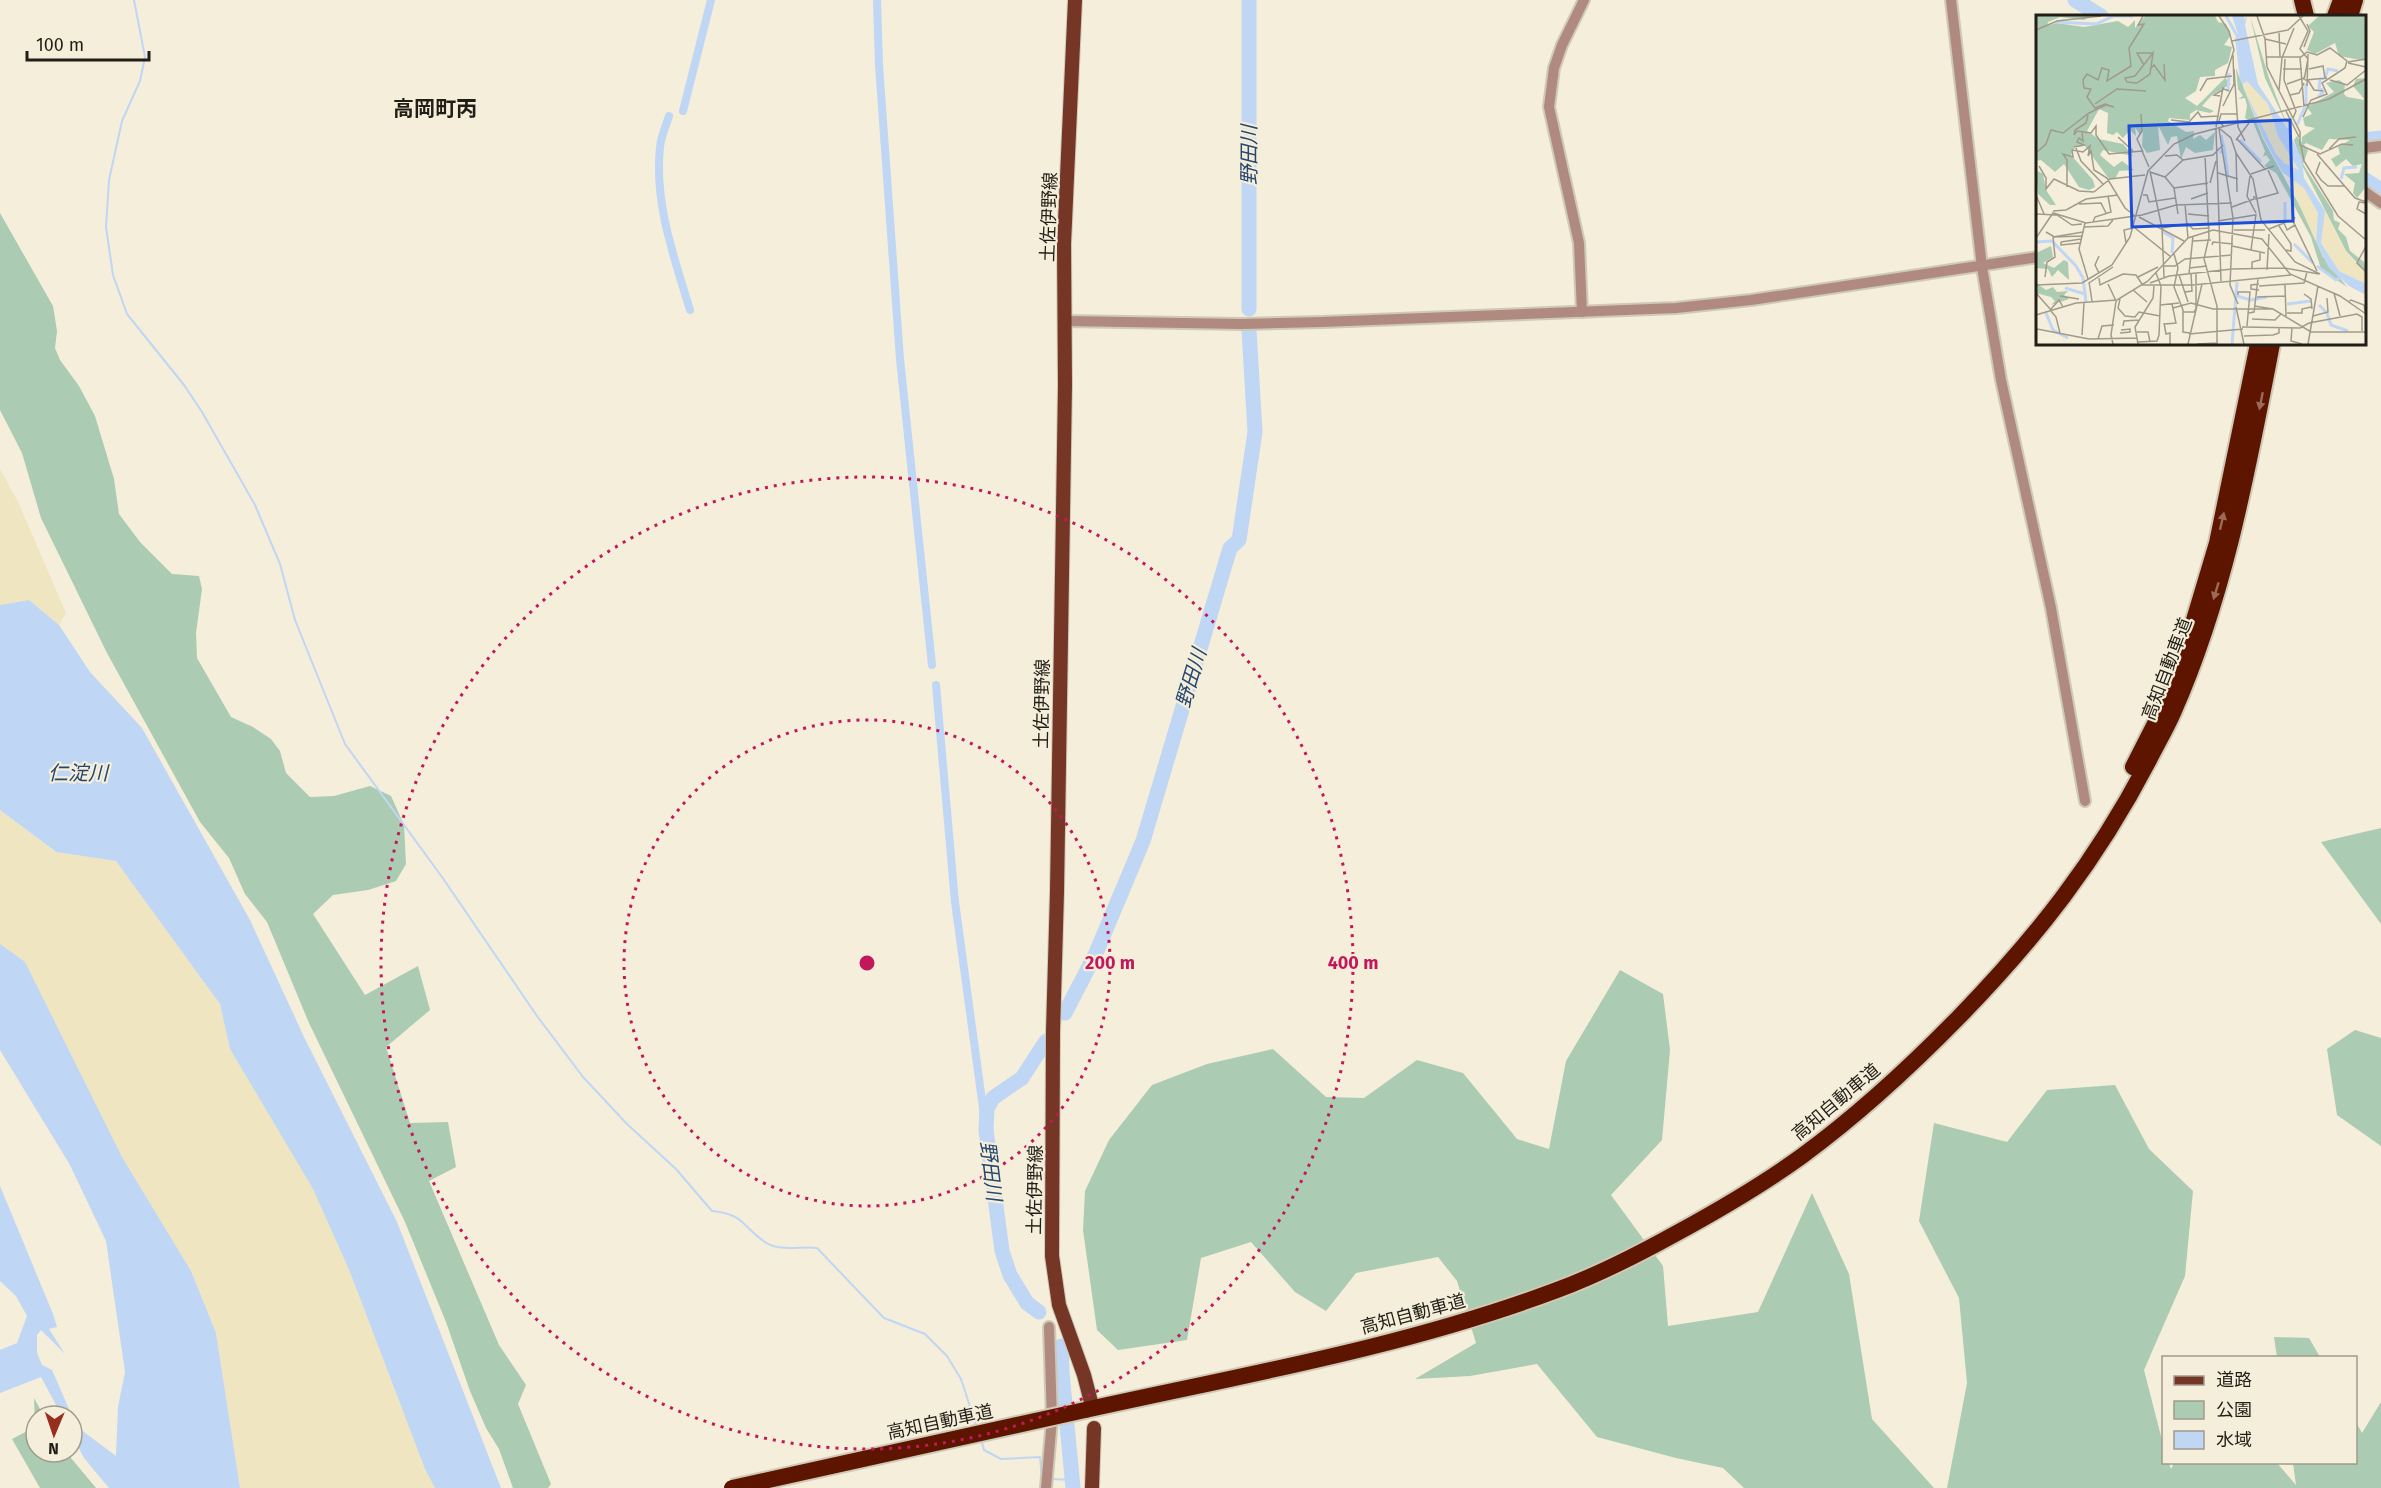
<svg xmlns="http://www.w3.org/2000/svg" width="2381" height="1488" viewBox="0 0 2381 1488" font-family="'Fira Sans','Noto Sans JP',sans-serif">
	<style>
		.green { fill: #abcbb3 }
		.sand { fill: #efe5c0 }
		.water { fill: #bfd6f5 }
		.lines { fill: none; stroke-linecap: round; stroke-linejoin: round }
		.stream { stroke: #bfd6f5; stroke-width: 2 }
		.canal { stroke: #bfd6f5; stroke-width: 8 }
		.river { stroke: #bfd6f5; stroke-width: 15 }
		.tertiary-casing { stroke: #cfc9b7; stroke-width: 14 }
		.primary-casing { stroke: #cfc9b7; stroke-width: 16 }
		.motorway-casing { stroke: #cfc9b7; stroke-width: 20 }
		.tertiary { stroke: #b08a7f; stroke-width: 10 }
		.primary { stroke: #753625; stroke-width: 14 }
		.motorway { stroke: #5e1500; stroke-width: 16 }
		.motorway-bridge-casing { stroke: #cfc9b7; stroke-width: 20; stroke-linecap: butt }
		.motorway-bridge { stroke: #5e1500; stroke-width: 16 }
		.oneway { fill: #9a6c57 }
		.ring { fill: none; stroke: #c2185b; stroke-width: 3; stroke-dasharray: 3 6 }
		.labels { text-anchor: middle; stroke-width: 4.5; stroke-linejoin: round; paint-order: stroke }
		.street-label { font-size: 18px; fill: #211e17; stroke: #f5eeda }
		.water-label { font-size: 20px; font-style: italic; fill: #26476f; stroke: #f5eeda }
		.quarter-label { font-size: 21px; font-weight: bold; fill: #211e17; stroke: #f5eeda }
		.inset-river { fill: none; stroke: #bfd6f5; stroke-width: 3 }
		.inset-road { fill: none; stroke: #a09b8c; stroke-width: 1.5 }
		.view { fill: #1d4ed8; fill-opacity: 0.15; stroke: #1d4ed8; stroke-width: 3 }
		.inset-edge { fill: none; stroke: #211e17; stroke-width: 3 }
		.centre { fill: #c2185b; stroke: #f5eeda; stroke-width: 3 }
		.ring-label { font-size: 18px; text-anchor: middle; font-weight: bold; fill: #c2185b; stroke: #f5eeda; stroke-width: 4.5; stroke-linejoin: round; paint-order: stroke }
	</style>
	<rect width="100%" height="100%" fill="#f5eeda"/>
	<g class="green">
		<polygon points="0,213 53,306 57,331 55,348 60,360 79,386 95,416 114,479 119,514 140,542 172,574 199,576 202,589 196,633 197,658 231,717 253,727 271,739 280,751 286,773 310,797 334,796 370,786 391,796 404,825 406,864 396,881 368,890 333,895 313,914 365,995 418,966 430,1010 386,1047 410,1123 448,1122 456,1167 429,1181 499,1345 526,1385 518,1404 551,1484 548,1488 513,1488 499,1449 486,1428 470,1391 446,1322 405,1222 309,1023 267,922 245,894 229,858 200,822 107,653 41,518 22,453 0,410"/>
		<polygon points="2381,828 2381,924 2321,842"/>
		<polygon points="1620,970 1663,994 1670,1050 1662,1140 1611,1195 1663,1266 1668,1326 1758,1312 1812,1193 1849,1274 1872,1419 1934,1488 1744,1488 1723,1468 1676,1458 1597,1437 1537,1364 1470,1376 1415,1379 1476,1343 1457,1281 1438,1257 1356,1273 1326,1311 1295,1292 1251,1242 1201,1258 1187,1340 1118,1350 1097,1330 1083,1230 1085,1191 1109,1140 1152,1085 1207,1064 1273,1049 1326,1097 1364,1098 1417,1060 1463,1073 1517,1139 1549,1149 1566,1061"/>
		<polygon points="2355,1030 2381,1038 2381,1146 2337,1115 2327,1049"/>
		<polygon points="2115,1085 2149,1149 2193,1191 2185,1276 2144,1370 2163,1444 2164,1462 2169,1463 2171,1469 2174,1463 2277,1463 2296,1485 2293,1463 2356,1462 2356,1422 2362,1433 2381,1402 2381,1488 1947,1488 1967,1383 1959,1298 1919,1221 1934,1123 2007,1142 2047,1090"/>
		<polygon points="2274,1337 2309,1338 2320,1357 2277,1357"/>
		<polygon points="34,1398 44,1416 36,1416 36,1452 66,1452 96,1488 40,1488 12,1439 35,1427"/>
	</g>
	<g class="sand">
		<polygon points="0,469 18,502 66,613 59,625 29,600 0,605"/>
		<polygon points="0,810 55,852 116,861 220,1004 230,1049 313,1189 350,1272 425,1469 435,1488 240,1488 216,1333 191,1271 122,1157 25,963 0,944"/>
	</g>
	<g class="water">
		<polygon points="29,600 59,625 90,672 142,728 250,920 304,1037 397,1222 501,1488 435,1488 425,1469 350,1272 313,1189 230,1049 220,1004 116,861 56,852 0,810 0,605"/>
		<polygon points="0,944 25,962 122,1157 191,1271 216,1333 240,1488 109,1488 84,1458 72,1435 72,1417 76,1426 116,1456 118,1407 125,1372 106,1241 70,1165 0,1050"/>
		<polygon points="0,1186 53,1314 57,1327 49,1329 65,1354 41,1330 37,1335 37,1353 42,1365 52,1370 72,1416 62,1416 41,1377 0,1393 0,1350 17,1343 27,1316 16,1296 0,1281"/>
	</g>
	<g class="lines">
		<g class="stream">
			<path d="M134,0L145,57L140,81L122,121L109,180L106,227L113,275L127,314L184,385L202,412L255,505L280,564L295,620L345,744L442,877L537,1016L583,1077L627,1124L676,1169L712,1211C745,1214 742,1227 765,1242C779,1252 801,1246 817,1248L884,1318L925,1334L947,1356L961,1379L977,1428"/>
			<polyline points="981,1439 984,1450 1001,1459 1040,1457 1042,1478 1044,1479"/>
			<polyline points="1050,1479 1074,1480"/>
		</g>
		<g class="canal">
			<polyline points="877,0 879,65 900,359 932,665"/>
			<polyline points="683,111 711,0"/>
			<path d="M669,116C666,126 661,136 660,147C654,203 674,257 690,310"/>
			<polyline points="936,685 955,902 986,1130"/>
		</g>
		<g class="river">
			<polyline points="2075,0 2101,16"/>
			<polyline points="2364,140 2381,138"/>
			<polyline points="2364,179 2381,190"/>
			<polyline points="1249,309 1249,0"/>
			<polyline points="1065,1013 1096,953 1143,841 1230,548 1239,540 1255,432 1249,330"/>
			<polyline points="1039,1312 1027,1303 1010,1275 1002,1251 986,1130 987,1109 993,1098 1022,1078 1046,1041"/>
			<polyline points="1061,1346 1062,1373 1073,1488"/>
		</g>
		<g class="tertiary-casing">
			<g id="tertiary">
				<polyline points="1951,0 1982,267 2001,380 2051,608 2085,801"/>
				<polyline points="2364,148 2381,146"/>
				<polyline points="2364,191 2381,203"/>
				<polyline points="1582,312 1579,243 1549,107 1554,68 1562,45 1584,0"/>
				<polyline points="1066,321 1242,324 1322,322 1676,308 1751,300 2038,257"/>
				<polyline points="1046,1488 1052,1419 1049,1327"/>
			</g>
		</g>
		<g class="primary-casing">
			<g id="primary">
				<polyline points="1075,0 1064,244 1065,385 1057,892 1053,1032 1052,1256 1059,1305 1084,1375 1091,1402"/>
				<polyline points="1092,1488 1094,1428"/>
			</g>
		</g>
		<g class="motorway-casing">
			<g id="motorway">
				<polyline points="2302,0 2306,16"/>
				<polyline points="2335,16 2341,0"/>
				<polyline points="2350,16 2355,0"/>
				<polyline points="2133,767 2161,712 2191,630 2217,543 2258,344"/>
				<path d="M1085,1410C1243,1375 1405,1347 1557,1290C1598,1275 1637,1255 1675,1234C1719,1210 1762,1185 1802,1156C1858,1115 1910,1067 1958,1018C2037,937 2097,860 2149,760C2157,744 2166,729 2173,713C2225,596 2248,469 2272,344"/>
			</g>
		</g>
		<use href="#tertiary" class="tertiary"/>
		<use href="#primary" class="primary"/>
		<use href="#motorway" class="motorway"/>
		<g class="motorway-bridge-casing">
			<polyline id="motorway-bridge" points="732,1488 1085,1410"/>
		</g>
		<use href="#motorway-bridge" class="motorway-bridge"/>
	</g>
	<defs><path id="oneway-solid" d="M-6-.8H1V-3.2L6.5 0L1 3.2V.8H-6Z" transform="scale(1.5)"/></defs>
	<g class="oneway">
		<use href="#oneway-solid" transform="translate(2261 401) rotate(101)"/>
		<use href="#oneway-solid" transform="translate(2222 521) rotate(-77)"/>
		<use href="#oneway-solid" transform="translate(2216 591) rotate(107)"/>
	</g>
	<g class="ring">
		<circle cx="867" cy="963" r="243"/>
		<circle cx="867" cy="963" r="486"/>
	</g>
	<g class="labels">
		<g class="street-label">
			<text transform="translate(1049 217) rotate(-88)" y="6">土佐伊野線</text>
			<text transform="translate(2167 669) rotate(-69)" y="6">高知自動車道</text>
			<text transform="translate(1042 704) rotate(-89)" y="6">土佐伊野線</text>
			<text transform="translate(1836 1102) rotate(-40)" y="6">高知自動車道</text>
			<text transform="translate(1035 1190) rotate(-89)" y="6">土佐伊野線</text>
			<text transform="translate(1413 1314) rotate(-15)" y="6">高知自動車道</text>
			<text transform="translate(940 1422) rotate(-12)" y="6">高知自動車道</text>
		</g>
		<g class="water-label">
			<text transform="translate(1249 155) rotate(-90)" y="7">野田川</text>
			<text transform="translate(1191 678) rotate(-73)" y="7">野田川</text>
			<text x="78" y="780">仁淀川</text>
			<text transform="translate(991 1171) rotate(83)" y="7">野田川</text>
		</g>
		<g class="quarter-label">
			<text x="435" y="116">高岡町丙</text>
		</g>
	</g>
	<g transform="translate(2036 15)">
		<rect width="330" height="330" fill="#f5eeda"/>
		<path d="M0,1H55L48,5L24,2L12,7L11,11L20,8L48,12L82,6L92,12L99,5V13L109,1H179L182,7L190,9L195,20L188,30L196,32L192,48L179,55V61L164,62L160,76L149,83L161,91L189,63L195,69L176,80L166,91L178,96L174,98L160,95L154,99V105L133,103L132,106L150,117L158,116L157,124L164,120L170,125L179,117L177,135L159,138L150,132L145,144L141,121L135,122L132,130L122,110L124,135L111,138L106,131L107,113L104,120L99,112L100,121L94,115L87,123L81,117L77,120L71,118L72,98L63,94L51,116L63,124L87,129L97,141L67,135L64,140L78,152L86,146L98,155L83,156L79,164H73L49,131L39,132L35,140L57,165L59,172L53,175L43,172L28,149L19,157L5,145L0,146ZM214,1L233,63L252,112L229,63ZM283,1H330V46L303,41L299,28L279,39L271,35L278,17L272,11ZM200,53L227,124L270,202L287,242L311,272L285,254L275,222L248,172L240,158L228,151L234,145L230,140L227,142L229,136L217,107L209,103L211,91L209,83L202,84L207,81L202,74ZM330,63V172L321,183L317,178L319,168L308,159L323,158L326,149L317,151L310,144L300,152L295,144L304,139L302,132L314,125L293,124L286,135L270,128L266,131V122L279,113L269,111L267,103L276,99L271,92L298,77L290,68L303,65L309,69L308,79L311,82L329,85L317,71L320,64ZM261,121L272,135L267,149L297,196L298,205L304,208L302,214L310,222L314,236L328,247L330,257L310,236L289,195L266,150L258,125ZM0,155L7,159L10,175L20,190H14L2,179ZM15,231L17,242L7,248L18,253L28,245L32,247L33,265L22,255L16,262L12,254L0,253V238ZM0,268L10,275L17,272L21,277L32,276L28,280L33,284L15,290L19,286L15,282L0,278Z" fill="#abcbb3"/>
		<path d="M209,65L223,74L232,89L242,121L263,155L248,148L240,139L209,76ZM252,165H259L269,173L282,198L280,227ZM289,196L310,237L330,258V269L303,256L285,227Z" fill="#efe5c0"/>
		<path d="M196,1H208V5L211,1L209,10L222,69L251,113L254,112L253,117L266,144L268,163L289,196L285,228L303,256L330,269V280L313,271L293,253L280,227L282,198L268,173L246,157L228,124L204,64L199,23L203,22ZM211,66L232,89L242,121L263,155L248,148L240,139L209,76L207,69Z" fill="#bfd6f5" fill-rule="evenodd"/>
		<path class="inset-river" d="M190,1L204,26M20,7L60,9L78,1H97M192,76L193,58M282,82L288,76L283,73L284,64L289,63L292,54L302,56M261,110L270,89V69M204,125L225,147M188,132L192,162M184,138L188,133L185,120M305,164L308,153L321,152M249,187V208M127,217L137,223L136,238M0,227L16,226L40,251L47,263L50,287M258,229L277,248M281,251L300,265L303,263M29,273L49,279M201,281L215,285L231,282M251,289L275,286M283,290L291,298L295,310L312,316M10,298L17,315L32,323M196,329L201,267"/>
		<path class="inset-road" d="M183,1L193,16L198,35L189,63M221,1L229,24L231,52L264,117V130L284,139L306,129L317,130M263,1L272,16L264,34L272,44L268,65M0,15L21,6L65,1M243,16L244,42M229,24L250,29M196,26L252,15L267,1M268,32L274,16L271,9M117,38L114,59L101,68L91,67L89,63L99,61ZM231,42H265L271,37L281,40L294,33L311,46L309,53L286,68L291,79L275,85L267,102M264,42L268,92M246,43L258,13M249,44L248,65L260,96L257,103M312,47L330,44M312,48L330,52M108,50L101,38H117M114,54L118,50L129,65L128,49M198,54L202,112L209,126M247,54H266M273,54L287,51L289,63M269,65L291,63M272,65L278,75L287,76M294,65L311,70L330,55M251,69L268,63M271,71L272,39M243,75L246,43M164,76L171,64L196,61M254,80L263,78L268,68M184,81L178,80L188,74L193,76M59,89L81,74L110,76M187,91L198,69L197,40M250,96L263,122M105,99L106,116L101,124L107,137M52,100L50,108L39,115L38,120L41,116L55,118L60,111V120L73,139L106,136L113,152M135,105L153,107L162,97L165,102L182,101M180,112L187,72M188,112L183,106L185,99H201M183,113L195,123L200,138L201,177M180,114L185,266M183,114L197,203L194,270L202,289M82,122L97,136M201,124L230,155M200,125L213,108M265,131L268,146L302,201L330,225M38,132L48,130L41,127L43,123L47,126L46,117M40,133L45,146L67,169M293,134L303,124L320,122M36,135L47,137L54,131L52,141L55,136L58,155L71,163L89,193L99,201M0,138L10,129L15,115L27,118L53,98L70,90L78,92L69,89L59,93L51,82L55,74L48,73L47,65L51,59L62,65L66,53L73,55L71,66L95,51L93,33L108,9L102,10L107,1M200,138L217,164L225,205L259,247L284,259M281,139L319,183L330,187M129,141L141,140L147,145M169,141L173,222L168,244L181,291V329M284,147L280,158L285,165L292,171H308M3,151L10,163V174L18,164L43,176L58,177M114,156L126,213L128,262M114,157L129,162L138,173L142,199M182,158L202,164M215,159L238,151M214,161L211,181L220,198M129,162L147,145L177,140L187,130M174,168L180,146M31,172V145L27,139L37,142L36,135M138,173L172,168M58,177L74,164L109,160M0,180L8,199M107,180H111L113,187L139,183M220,181V184L242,178L232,155M330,183L329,188L323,187L321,194L330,199M155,184L172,178M43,189L65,188L70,198M149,189L152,223M196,192L218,184V181M17,196L30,195L50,184L82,180M0,199L21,200L36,210L46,209M152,199L173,201M103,202L148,226M259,202L257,206L281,256M182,206L219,200M57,207L59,202L75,197L72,181M49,208L43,234L52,264M151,208L157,214L174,213M243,211L255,229V236L250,235M48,212L72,211L77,205M99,213L135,242M126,213L151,209M233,214L248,208L251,215L259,210M198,215H229M46,221L17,222L47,217M0,223L17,198L50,208L106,200L140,190L196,188M157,226L175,225M25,227V230L44,228M25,227L45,224M90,228L88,215L97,213M176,230L177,227L197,229M196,231L229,238M330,231L321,248L330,257M215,235L220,199M138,239L142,253L138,272L147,295V317L154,318M128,251H139L149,244L196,240M153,253L171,251M216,254V247L224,245V237M231,255L233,219M63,258L59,250L63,241M153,259L157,221M143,260L152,287M9,262L11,247L19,242L17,221L10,217M102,262L122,252M63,263L64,270L87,259L100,260L106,269M53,267L56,286M53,268L77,252M114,268L133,261L196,254L249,253L283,259M72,269L80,286L75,320L77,329M223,269L215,270V274L223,275M0,270L46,268L76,250L94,222L112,156L138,129L159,119L293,84L330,64M106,270H157L255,260M249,270L250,301M223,271L268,268L271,257M97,275L111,287M149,277L156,276L155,258M0,278L15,295M298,278L304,301M268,279L275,284L276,294M202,280V277H214L211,311M24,281L43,284M221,282L250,281M84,284L82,293L89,301L99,302L103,297L124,301M312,287L315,285L328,290L330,301M124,290L143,288M218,291L237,294L275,317H330M200,292L208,329M137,293L155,288L177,294H236M15,294L23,285L27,292M15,296L20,302L24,318M147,297H158L160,294V258M213,298L218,297L222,264M251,298H266V294L275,292M0,300L40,288L81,285L112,266L152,223L177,215L226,224L254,259L304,281L330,299M277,301L292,297L291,283M216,304L239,305L245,299M128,308L130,319L134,318V329M129,309L140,308L136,289M87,311L88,306L103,305M206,312L264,313L273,308L321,299L326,302V316M256,313L255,326L266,329M1,314L53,324L101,323M101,317H112L114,327M84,318L94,317V314L85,315M153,319L207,314M46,320L48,288M208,321L237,320L243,318V313M62,324L66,311L78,310M102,327L121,326L123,320L125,271L120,258M102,329L99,312L117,283L118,271M152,329L166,269M161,329L181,328M272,329L282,271"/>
		<path class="view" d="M254,105L257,206L96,212L93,111Z"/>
		<rect width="330" height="330" class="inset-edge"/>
	</g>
	<circle cx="867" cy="963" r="9" class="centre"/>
	<g class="ring-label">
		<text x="1110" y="969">200 m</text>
		<text x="1353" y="969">400 m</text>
	</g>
	<rect x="2162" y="1356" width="195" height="108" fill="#f5eeda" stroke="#a09b8c" stroke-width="1.5"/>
	<rect x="2174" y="1376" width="30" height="9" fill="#753625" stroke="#a09b8c" stroke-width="1.5"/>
	<text x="2216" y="1386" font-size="18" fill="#211e17">道路</text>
	<rect x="2174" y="1401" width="30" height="18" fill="#abcbb3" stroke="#a09b8c" stroke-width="1.5"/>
	<text x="2216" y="1416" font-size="18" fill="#211e17">公園</text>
	<rect x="2174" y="1431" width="30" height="18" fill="#bfd6f5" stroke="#a09b8c" stroke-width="1.5"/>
	<text x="2216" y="1446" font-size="18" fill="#211e17">水域</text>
	<g transform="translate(54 1434) rotate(182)"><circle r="28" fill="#f5eeda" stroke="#a09b8c" stroke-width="1.5"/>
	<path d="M0-4.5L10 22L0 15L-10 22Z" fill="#972e1e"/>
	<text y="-9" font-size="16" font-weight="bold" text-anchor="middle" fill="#211e17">N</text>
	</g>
	<path d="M27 51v9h122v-9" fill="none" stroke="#211e17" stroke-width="3"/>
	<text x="36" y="51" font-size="18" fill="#211e17" stroke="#f5eeda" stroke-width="4.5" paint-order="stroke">100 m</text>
</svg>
